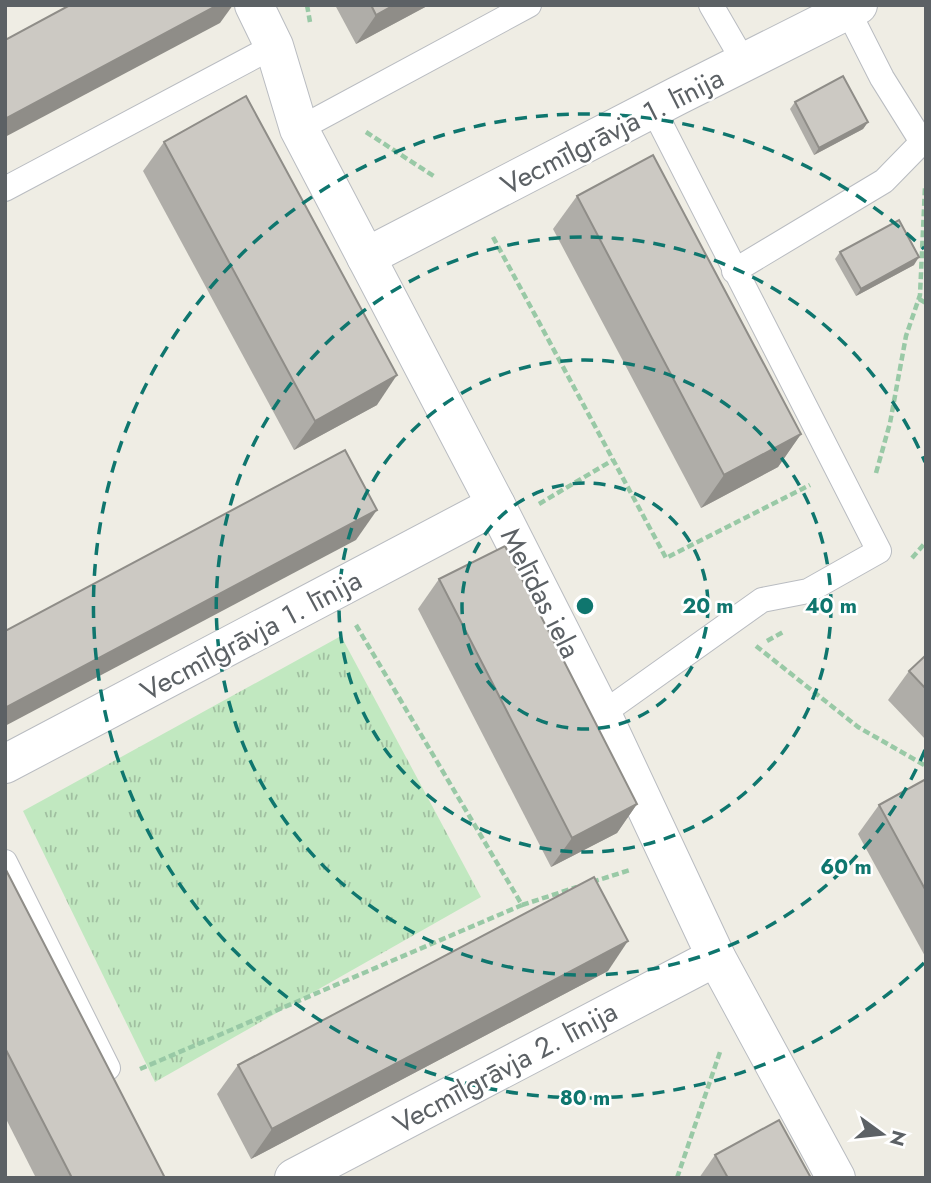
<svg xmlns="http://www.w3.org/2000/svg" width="931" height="1183" viewBox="0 0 931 1183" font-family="Jost,sans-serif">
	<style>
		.grass { fill: url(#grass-tufts) }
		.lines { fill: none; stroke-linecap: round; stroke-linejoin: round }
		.lane-casing { stroke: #b9bcc1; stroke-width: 26 }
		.street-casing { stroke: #b9bcc1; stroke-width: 40 }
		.path { stroke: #99c9a6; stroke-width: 4.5; stroke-dasharray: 7 3.5; stroke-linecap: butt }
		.lane { stroke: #fff; stroke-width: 24 }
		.street { stroke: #fff; stroke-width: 38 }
		.wall { fill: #afada8 }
		.shaded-wall { fill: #8f8d88 }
		.building { fill: #ccc9c3; stroke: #8f8d88; stroke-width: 2 }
		.ring { fill: none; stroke: #0f766e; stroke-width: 3.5; stroke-dasharray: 12 9 }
		.labels { text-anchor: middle; stroke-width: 5; stroke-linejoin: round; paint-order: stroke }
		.street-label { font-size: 28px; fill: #5c6165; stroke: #fff }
		.centre { fill: #0f766e; stroke: #fff; stroke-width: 3.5 }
		.ring-label { font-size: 21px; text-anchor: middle; font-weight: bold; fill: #0f766e; stroke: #fff; stroke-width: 5; stroke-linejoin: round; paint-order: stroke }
	</style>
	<defs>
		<pattern id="grass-tufts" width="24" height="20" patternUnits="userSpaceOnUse" patternTransform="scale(1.75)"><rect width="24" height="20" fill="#c1e8c0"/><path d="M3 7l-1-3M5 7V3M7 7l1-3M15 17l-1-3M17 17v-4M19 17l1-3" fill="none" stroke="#a0bfa0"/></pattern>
	</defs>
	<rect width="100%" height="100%" fill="#efede4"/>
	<polygon class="grass" points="341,636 481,897 155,1082 23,811"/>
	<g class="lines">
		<g class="lane-casing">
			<g id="lane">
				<polyline points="711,5 744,62"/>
				<polyline points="848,11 882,78 922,142 926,142"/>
				<polyline points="299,129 529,5"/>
				<polyline points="5,189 274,46"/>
				<polyline points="734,271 884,181 922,142"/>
				<polyline points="602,714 762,600 808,591 879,551 653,109"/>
				<polyline points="5,862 108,1068"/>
			</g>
		</g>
		<g class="street-casing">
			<g id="street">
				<polyline points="254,5 274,46 299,129 496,505 602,714 716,957 836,1178"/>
				<polyline points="366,257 677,96 858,5"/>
				<polyline points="5,764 496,505"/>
				<polyline points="294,1178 716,957"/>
			</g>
		</g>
		<g class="path">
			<polyline points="307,5 310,22"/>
			<polyline points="925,5 926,6"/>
			<polyline points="366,132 435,177"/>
			<polyline points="493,237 666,558 810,485"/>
			<polyline points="919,299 926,303"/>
			<polyline points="876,473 890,423 906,336 920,295 925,187"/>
			<polyline points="539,504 613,460"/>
			<polyline points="912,558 926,542"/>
			<polyline points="356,625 522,905 577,887"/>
			<polyline points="767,641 783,632"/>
			<polyline points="756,646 858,727 926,766"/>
			<polyline points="592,882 630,870"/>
			<polyline points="140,1069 522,905"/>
			<polyline points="677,1178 720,1052"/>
		</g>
		<use href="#lane" class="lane"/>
		<use href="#street" class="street"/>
	</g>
	<g class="wall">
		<polygon points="335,5 429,5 356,44"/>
		<polygon points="795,102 868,122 863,129 814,155 790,109"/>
		<polygon points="164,142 377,405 294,450 143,171"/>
		<polygon points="577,196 801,434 778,467 701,508 553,229"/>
		<polygon points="840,252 914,265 856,296 835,259"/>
		<polygon points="439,579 637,804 617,833 551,867 418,609"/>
		<polygon points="926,655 926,740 888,700 909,671"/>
		<polygon points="926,779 926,958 858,834 879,805"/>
		<polygon points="5,868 165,1178 36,1178 5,1117"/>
		<polygon points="608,971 251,1159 217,1094 238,1065"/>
		<polygon points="715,1155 811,1178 699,1178"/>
	</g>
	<g class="shaded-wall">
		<polygon points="218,5 233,5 220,23 5,137 5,119"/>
		<polygon points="394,5 429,5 356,44 376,15"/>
		<polygon points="868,122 863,129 814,155 819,148"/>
		<polygon points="919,257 914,265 856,296 861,289"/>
		<polygon points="397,375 377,405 294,450 315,421"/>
		<polygon points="801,434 778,467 701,508 724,475"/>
		<polygon points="377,510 356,540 5,726 5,708"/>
		<polygon points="637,804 617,833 551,867 572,838"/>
		<polygon points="628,941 608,971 251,1159 272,1129"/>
	</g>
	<g class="building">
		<polygon points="70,5 218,5 5,119 5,40"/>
		<polygon points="371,5 394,5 376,15"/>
		<polygon points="843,76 868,122 819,148 795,102"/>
		<polygon points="246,96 397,375 315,421 164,142"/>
		<polygon points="653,155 801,434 724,475 577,196"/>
		<polygon points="899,220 919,257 861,289 840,252"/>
		<polygon points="345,450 377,510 5,708 5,631"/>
		<polygon points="505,546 637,804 572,838 439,579"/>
		<polygon points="926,655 926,689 909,671"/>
		<polygon points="926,779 926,891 879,805"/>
		<polygon points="5,868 165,1178 72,1178 5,1048"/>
		<polygon points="594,877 628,941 272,1129 238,1065"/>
		<polygon points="779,1120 811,1178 728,1178 715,1155"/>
	</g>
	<g class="ring">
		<circle cx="585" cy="606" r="123"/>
		<circle cx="585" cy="606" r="246"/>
		<path d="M925 750A369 369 0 1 1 925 462"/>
		<path d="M924 963A492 492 0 1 1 924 249"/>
	</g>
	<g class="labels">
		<g class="street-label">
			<text transform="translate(612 131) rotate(-27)" y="10">Vecmīlgrāvja 1. līnija</text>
			<text transform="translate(541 593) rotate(63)" y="10">Melīdas iela</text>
			<text transform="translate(251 635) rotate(-28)" y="10">Vecmīlgrāvja 1. līnija</text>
			<text transform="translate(505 1067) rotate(-28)" y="10">Vecmīlgrāvja 2. līnija</text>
		</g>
	</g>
	<circle cx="585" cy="606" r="10" class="centre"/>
	<g class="ring-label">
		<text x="708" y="613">20 m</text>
		<text x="831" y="613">40 m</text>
		<text x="846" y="874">60 m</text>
		<text x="585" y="1105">80 m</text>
	</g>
	<rect width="931" height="1183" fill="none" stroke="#5c6165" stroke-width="14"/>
	<g transform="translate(882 1134) rotate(105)" stroke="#ffffff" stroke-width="5" paint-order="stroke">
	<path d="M0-5L12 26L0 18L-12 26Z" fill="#5c6165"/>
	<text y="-10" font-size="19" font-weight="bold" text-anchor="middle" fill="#5c6165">N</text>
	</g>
</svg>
